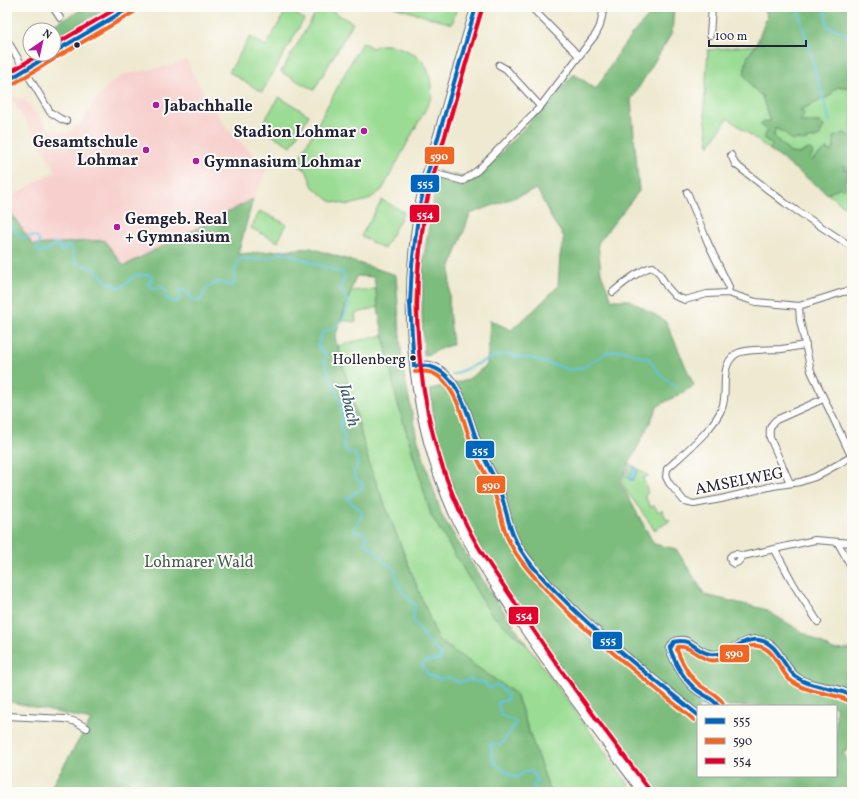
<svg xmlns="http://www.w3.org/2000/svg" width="859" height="799" viewBox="0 0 859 799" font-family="Vollkorn,serif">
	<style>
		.built { fill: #f7d0cd }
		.green { fill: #9adc93; stroke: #5e7f67 }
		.forest { fill: #7bbc7d; stroke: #4e6f5c; fill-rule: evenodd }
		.water { fill: #64c6e2; stroke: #43748e }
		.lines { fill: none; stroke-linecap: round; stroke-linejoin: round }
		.stream { stroke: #64c6e2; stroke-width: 2 }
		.minor-casing { stroke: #69686f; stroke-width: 8 }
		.tertiary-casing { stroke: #69686f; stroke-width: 9 }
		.secondary-casing { stroke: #69686f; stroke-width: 10 }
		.primary-casing { stroke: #69686f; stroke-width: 11 }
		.minor { stroke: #fff; stroke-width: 6 }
		.tertiary { stroke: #fff; stroke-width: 7 }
		.secondary { stroke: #fff; stroke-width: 8 }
		.primary { stroke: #fff; stroke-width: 9 }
		.bus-1-casing { stroke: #fdfcf7; stroke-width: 7 }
		.bus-2-casing { stroke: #fdfcf7; stroke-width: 7 }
		.bus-3-casing { stroke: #fdfcf7; stroke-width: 7 }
		.bus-1 { stroke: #0065bd; stroke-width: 4 }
		.bus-2 { stroke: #f26522; stroke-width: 4 }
		.bus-3 { stroke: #e4002b; stroke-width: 4 }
		.bus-dot { fill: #22223b; stroke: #fdfcf7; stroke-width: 1.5 }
		.poi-dot { fill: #b5179e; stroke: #fdfcf7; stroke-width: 1.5 }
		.labels { text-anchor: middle; stroke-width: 4; stroke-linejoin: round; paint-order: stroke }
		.bus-label { font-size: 15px; fill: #22223b; stroke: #fdfcf7; text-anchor: end }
		.poi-label { font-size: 16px; font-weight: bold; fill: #22223b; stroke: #fdfcf7; text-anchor: start }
		.street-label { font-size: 16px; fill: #22223b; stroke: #fdfcf7 }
		.park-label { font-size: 16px; fill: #465a55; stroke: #fdfcf7 }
		.water-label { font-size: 17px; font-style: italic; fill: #395b75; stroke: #fdfcf7 }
		.line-badge { stroke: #fdfcf7; stroke-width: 1.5 }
		.badge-label { font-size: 11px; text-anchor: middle; font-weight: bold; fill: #fff }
	</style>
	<rect width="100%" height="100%" fill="#fdfcf7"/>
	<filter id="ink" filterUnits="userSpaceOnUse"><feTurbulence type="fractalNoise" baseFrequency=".025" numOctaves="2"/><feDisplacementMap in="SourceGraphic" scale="8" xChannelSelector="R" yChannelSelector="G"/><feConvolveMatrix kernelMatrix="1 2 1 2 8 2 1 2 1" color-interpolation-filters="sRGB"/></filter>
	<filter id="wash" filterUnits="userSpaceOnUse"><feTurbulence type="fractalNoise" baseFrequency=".012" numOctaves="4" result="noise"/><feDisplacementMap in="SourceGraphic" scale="16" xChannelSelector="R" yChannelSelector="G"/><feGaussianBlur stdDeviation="0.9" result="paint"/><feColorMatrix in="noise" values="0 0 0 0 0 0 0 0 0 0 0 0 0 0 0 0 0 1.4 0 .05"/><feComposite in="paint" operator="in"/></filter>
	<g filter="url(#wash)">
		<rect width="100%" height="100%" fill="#eee9d0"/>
		<polygon class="built" points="186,60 202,90 227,129 267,168 253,199 124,266 103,240 33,245 7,207 7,199 56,171 10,96 23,98 49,129 67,133 81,123 95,100 108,85 125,74 165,67"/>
		<g class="green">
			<polygon points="319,7 325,7 353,23 314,90 281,72"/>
			<polygon points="394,7 457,7 452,24"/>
			<polygon points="287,9 304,19 262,92 229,72 250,37 266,46"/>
			<path d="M362,42L372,48C375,47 378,45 381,45C395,43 420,54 426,67C431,76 431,87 432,97L382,190L368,200L349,205L330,201L313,187L306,170L296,164Z"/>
			<polygon points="756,45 747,58 752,87 762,96 770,122 766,128 772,145 770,150 728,118 709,146 704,107 708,50"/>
			<polygon points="837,87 847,87 852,91 852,137 844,133 831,152 827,149 812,160 810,159 808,149 799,154 790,153 774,136 775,128 797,139 819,137 824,126 819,122 798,122 799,110 830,96"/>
			<polygon points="279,97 309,115 291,146 260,128"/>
			<path d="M843,165L852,169V176L850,175L846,187L852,189V212L828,194C842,186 843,186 848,170L843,169Z"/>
			<polygon points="382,200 404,212 384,249 361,236"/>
			<polygon points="260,211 286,224 278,242 251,228"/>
			<polygon points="376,289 378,307 355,314 356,322 342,320 351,291"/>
			<polygon points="383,335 396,397 431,515 490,613 527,645 634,792 550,792 516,694 438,640 370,467 338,346 352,342"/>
			<polygon points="852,335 852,361 847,336"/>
			<path d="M631,464L649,476L643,478L648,492L645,496L650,507L654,506L658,512L662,510L667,520L669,519L670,521L654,530C645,513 630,499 622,482Z"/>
		</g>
		<g class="forest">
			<polygon points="87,7 109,7 66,32 54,37 54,30 43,30"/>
			<path d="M657,7L674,8L672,33L631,100L639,191L598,243L601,273L612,300H629L666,321L694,386L658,406L620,482L654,544L676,549L705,595L764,609L833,650L852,649V749L851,748L843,753L852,766V792H655L560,666L491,567L463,517L436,433L430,389L467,380L487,365L490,320L511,330L533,311L558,286L560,256L564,237L552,219L537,189L470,214L450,269L449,310L453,345C442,346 435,354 424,355L422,311L423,262L438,171C452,176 465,177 479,177L574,74L596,89L621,49L633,33ZM698,706H836V776H698Z"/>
			<polygon points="765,7 852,7 852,91 847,87 837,87 830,96 800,110 804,113 803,117 799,122 820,122 824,126 819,137 802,141 797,139 792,141 785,133 775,128 774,136 790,153 799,154 808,149 812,150 813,155 810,158 812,160 827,149 831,152 834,148 834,137 844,133 852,137 852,169 843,166 843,169 848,170 844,183 845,187 843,190 840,187 828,194 770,150 772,145 764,139 766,133 768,131 766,128 760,125 763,121 770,122 762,96 752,87 744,74 747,58 756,45 767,17"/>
			<polygon points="253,199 238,254 311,248 396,275 402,363 416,434 442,516 480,577 527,645 490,613 431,515 396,397 379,314 374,277 356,276 335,337 370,467 438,640 516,694 550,792 48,792 91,720 7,701 7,207 33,245 104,240 124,266"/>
		</g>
		<polygon class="water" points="634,467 638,470 633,480 630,480 628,477"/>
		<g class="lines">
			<g class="stream">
				<polyline points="797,7 830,122"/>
				<path d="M820,7L825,12L828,27C847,32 845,33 852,51"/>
				<path d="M7,218L19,236L24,239L29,236H36L39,240V245L36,248L39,252L48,250L56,242L60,246V251L64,250L67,246L71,247L76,263L95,269L108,283H113L119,288L125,285L135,275H150L152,279L148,283L152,288L162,287L166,290V298L171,302L180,300L179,291L184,290L190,294V299L199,302L208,287L218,282L231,286L235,282L234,277L238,261L243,258C259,261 266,261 280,252C301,256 320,268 342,272L345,276L339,288L350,304C347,311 343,321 337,326C325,334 322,326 318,346L326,355L324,360L339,399L343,417L340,428L345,438L343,444L348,453L355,454L358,461L354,474L357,480L362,483L363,487L347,499L362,512L360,520L354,528V531L361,532L367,536L364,543L376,551L385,563L395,569C396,587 403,593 415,605L413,620L429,643L441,654V659L437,660L426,661L422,666L427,674L439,679L448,677L459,683L471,679L476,682H484L489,688L498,685L508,696L506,701L498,702L501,715L508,719L514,720L516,723L501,745L490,743L494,763L516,778L526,771H531L538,781L533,785L537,792"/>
				<polyline points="452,375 498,355 509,354 517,357 530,358 571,370 584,367 606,353 620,350 649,359 660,374 677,388"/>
			</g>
		</g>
	</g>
	<g filter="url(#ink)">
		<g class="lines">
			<g class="minor-casing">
				<g id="minor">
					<polyline points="53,7 60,18"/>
					<polyline points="531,7 579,56"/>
					<polyline points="710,35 712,7"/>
					<polyline points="7,40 50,112 61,119 66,121"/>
					<polyline points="499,65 506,69 540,106"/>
					<polyline points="731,155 735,164 785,203 852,247"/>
					<polyline points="428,172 463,181 478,170 540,107 596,34 600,26 604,7"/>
					<polyline points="687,192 708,243 729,287 728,293"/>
					<path d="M613,292C622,284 642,268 653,267L659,273L667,287L675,296L685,300L707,294L728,293L756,302L799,306L843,292L852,291"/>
					<polyline points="799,306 800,321 811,371 852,458"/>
					<path d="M806,345C798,346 789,348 781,349C770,350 745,348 736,354C718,367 729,390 722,408C713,430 685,452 667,469L666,477L669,483L685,502L694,504L721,499L773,486L800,482L815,477L851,457"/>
					<path d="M790,483L770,438C769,429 770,425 776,420L823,399"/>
					<polyline points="838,543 852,568"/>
					<polyline points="775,550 794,585 818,622"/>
					<polyline points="743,556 738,562 734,564 731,562 730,557 732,555 736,554 743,556 815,540 852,543"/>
					<polyline points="7,716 65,719 76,722 87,728"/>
				</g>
			</g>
			<g class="tertiary-casing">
				<g id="tertiary">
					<path d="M414,366C420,365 426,364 432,366C460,375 469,420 478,444C483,459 493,473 499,488C505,504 507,522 514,537C521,554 535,567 546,581C592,631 645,672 698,715"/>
					<path d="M718,706C713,697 706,697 698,691C686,683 674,662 670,649L674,642C692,634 697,657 718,654C734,652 748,633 766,642C781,649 784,669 798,678C814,689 836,685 852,696"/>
				</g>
			</g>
			<g class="secondary-casing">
				<g id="secondary">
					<polyline points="54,52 131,7"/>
					<polyline points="7,81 51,54"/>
				</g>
			</g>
			<g class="primary-casing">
				<path id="primary" d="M476,7C464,46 453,84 442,123C434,152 424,181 419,210C402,315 412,425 458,522C474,555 497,586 517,617C557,677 600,734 643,792"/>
			</g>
			<use href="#minor" class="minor"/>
			<use href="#tertiary" class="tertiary"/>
			<use href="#secondary" class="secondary"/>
			<use href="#primary" class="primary"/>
			<g class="bus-1-casing">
				<g id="bus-1">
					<polyline points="54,52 131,7"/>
					<polyline points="7,81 51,54"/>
					<path d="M414,366C458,359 467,416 479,447C485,461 493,474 499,488C505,504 507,521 514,537C523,558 541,576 556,592C600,637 649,676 698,715"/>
					<polyline points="414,366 410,304 412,265 419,209 428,172 476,7"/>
					<path d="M718,706C713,698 705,696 698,691C684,681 676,665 670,649L674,642C691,637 695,651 710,654C728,657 741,637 759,640C778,643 782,665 795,676C811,689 834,686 852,696"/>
				</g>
			</g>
			<g class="bus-2-casing">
				<g id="bus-2">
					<polyline points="57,57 134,12"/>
					<polyline points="10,86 54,59"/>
					<polyline points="420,366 416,304 418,266 425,210 434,174 482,9"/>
					<path d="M415,372C424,371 431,371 438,376C459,391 465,429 474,451C480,466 490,480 495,495C500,510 502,525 508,539C518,561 536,579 552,596C596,642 646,680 694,720"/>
					<path d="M723,703C717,694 709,692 701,686C689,677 682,663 677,650L678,647C689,645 698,657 709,660C728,664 741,643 758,646C774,648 779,669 789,679C806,694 830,691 849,701"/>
				</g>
			</g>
			<g class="bus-3-casing">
				<g id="bus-3">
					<path d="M482,9C469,51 457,94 445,136C437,161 429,185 425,211C408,314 418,425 464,520C478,550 498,577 516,604C557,667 603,728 648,788"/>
					<polyline points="54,45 119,7"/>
					<polyline points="7,74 40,54"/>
				</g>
			</g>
			<use href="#bus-1" class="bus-1"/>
			<use href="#bus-2" class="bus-2"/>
			<use href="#bus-3" class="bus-3"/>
		</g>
	</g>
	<g class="bus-dot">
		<circle cx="77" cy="45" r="3.5"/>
		<circle cx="413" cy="358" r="3.5"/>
	</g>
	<g class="poi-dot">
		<circle cx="156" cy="105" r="4"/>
		<circle cx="364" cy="131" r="4"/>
		<circle cx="146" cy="150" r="4"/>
		<circle cx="196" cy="161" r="4"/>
		<circle cx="117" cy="227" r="4"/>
	</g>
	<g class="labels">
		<g class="bus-label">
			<text x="406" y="364">Hollenberg</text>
		</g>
		<g class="poi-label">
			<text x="164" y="111">Jabachhalle</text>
			<text x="356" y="137" text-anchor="end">Stadion Lohmar</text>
			<text x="138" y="147" text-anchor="end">Gesamtschule<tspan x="138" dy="18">Lohmar</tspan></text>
			<text x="204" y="167">Gymnasium Lohmar</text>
			<text x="125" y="224">Gemgeb. Real<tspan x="125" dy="18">+ Gymnasium</tspan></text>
		</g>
		<g class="street-label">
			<text transform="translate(739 480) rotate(-11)" y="6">AMSELWEG</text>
		</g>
		<g class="park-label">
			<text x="199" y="567">Lohmarer Wald</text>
		</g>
		<g class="water-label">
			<text transform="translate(350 405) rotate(77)" y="6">Jabach</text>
		</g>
	</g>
	<g class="line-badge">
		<rect x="424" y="146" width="31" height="19" rx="4" fill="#f26522"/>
		<rect x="410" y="174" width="30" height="19" rx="4" fill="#0065bd"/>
		<rect x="409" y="204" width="31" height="19" rx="4" fill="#e4002b"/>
		<rect x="465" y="440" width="30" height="19" rx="4" fill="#0065bd"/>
		<rect x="476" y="475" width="30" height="19" rx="4" fill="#f26522"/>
		<rect x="508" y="606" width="31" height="19" rx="4" fill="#e4002b"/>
		<rect x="592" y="631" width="31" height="19" rx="4" fill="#0065bd"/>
		<rect x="719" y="644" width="31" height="19" rx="4" fill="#f26522"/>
	</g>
	<g class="badge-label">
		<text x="439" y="160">590</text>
		<text x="425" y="187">555</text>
		<text x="425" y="218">554</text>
		<text x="480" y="454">555</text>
		<text x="491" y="489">590</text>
		<text x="524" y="619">554</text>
		<text x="608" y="644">555</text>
		<text x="734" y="657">590</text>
	</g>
	<rect width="859" height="799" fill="none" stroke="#fdfcf7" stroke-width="24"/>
	<rect x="697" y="705" width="140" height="72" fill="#fdfcf7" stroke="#a5a5ac"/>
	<rect x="705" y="718" width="20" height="6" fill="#0065bd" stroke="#a5a5ac"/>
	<text x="733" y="725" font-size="12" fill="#22223b">555</text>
	<rect x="705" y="738" width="20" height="6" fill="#f26522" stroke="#a5a5ac"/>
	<text x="733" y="745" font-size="12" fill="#22223b">590</text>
	<rect x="705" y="758" width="20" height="6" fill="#e4002b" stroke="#a5a5ac"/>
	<text x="733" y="765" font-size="12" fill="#22223b">554</text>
	<g transform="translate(42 42) rotate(34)"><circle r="19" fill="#fdfcf7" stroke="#a5a5ac"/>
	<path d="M0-3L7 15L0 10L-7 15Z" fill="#b5179e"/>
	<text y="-6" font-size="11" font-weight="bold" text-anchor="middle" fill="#22223b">N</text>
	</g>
	<path d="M709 40v6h97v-6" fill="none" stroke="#22223b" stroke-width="2"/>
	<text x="715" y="40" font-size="12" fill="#22223b" stroke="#fdfcf7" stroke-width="3" paint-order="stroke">100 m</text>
</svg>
